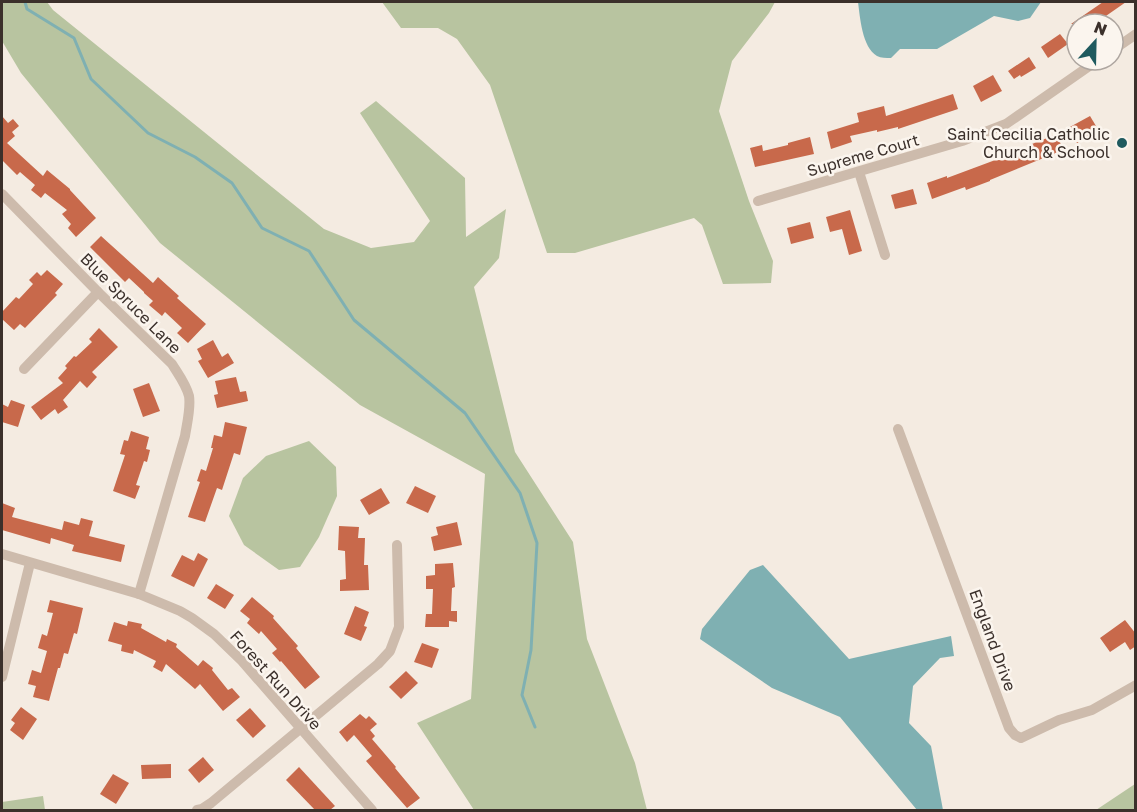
<svg xmlns="http://www.w3.org/2000/svg" width="1137" height="812" viewBox="0 0 1137 812" font-family="'Golos Text',sans-serif">
	<style>
		.green { fill: #b8c4a0 }
		.water { fill: #7fb0b2 }
		.lines { fill: none; stroke-linecap: round; stroke-linejoin: round }
		.stream { stroke: #7fb0b2; stroke-width: 3 }
		.building { fill: #c8694b }
		.minor { stroke: #cdbbac; stroke-width: 10 }
		.poi-dot { fill: #1f5a5e; stroke: #fbf5ee; stroke-width: 2 }
		.labels { text-anchor: middle; stroke-width: 5; stroke-linejoin: round; paint-order: stroke }
		.poi-label { font-size: 16px; fill: #3b302b; stroke: #fbf5ee; text-anchor: end }
		.street-label { font-size: 16px; fill: #3b302b; stroke: #fbf5ee }
	</style>
	<rect width="100%" height="100%" fill="#f4ebe1"/>
	<g class="green">
		<polygon points="2,2 47,2 53,10 324,229 371,248 414,242 430,221 360,113 376,101 465,178 466,237 506,209 499,258 474,287 515,452 573,542 587,639 635,763 647,810 474,810 417,723 471,699 485,474 360,405 160,243 21,73 2,41"/>
		<polygon points="382,2 775,2 769,13 732,61 719,111 749,201 773,261 771,283 723,284 702,225 694,218 575,253 547,253 490,85 457,39 438,28 401,28"/>
		<polygon points="309,441 336,467 337,496 319,537 300,567 279,570 244,545 229,516 243,478 266,456"/>
		<polygon points="1135,784 1135,810 1096,810"/>
		<polygon points="43,796 45,810 2,810 2,802"/>
	</g>
	<g class="water">
		<path d="M858,2H1041L1030,18L1018,21L994,16L937,49H900L891,58C886,58 881,58 877,56C862,47 860,17 858,2Z"/>
		<polygon points="763,565 849,659 951,636 954,656 940,658 913,686 909,723 931,746 943,810 917,810 840,717 772,688 700,639 702,629 750,570"/>
	</g>
	<g class="lines">
		<polyline class="stream" points="25,2 27,9 74,38 91,79 148,133 195,157 232,183 262,228 309,251 354,320 465,413 520,493 537,543 531,650 522,695 535,727"/>
	</g>
	<g class="building">
		<polygon points="1103,2 1126,2 1103,18 1105,20 1100,24 1071,24"/>
		<polygon points="1060,34 1068,44 1048,58 1041,47"/>
		<polygon points="1029,57 1036,68 1021,77 1020,75 1014,79 1008,71"/>
		<polygon points="993,75 1002,91 981,102 973,86"/>
		<polygon points="953,94 958,109 898,129 898,127 877,132 877,130 850,136 852,142 831,149 827,132 859,122 857,113 884,106 886,116"/>
		<polygon points="2,116 8,123 13,119 19,126 12,132 15,136 7,143 43,176 47,170 70,189 70,190 96,218 76,237 68,228 71,224 62,214 67,210 45,193 41,198 31,190 35,185 20,172 17,175 2,160"/>
		<polygon points="1090,116 1099,131 1077,143 1068,128"/>
		<polygon points="1057,134 1063,150 990,180 990,181 966,190 965,187 932,199 927,183 947,176 947,178 998,159 1032,146 1032,144"/>
		<polygon points="810,137 814,154 755,167 750,148 762,145 763,151 788,145 788,143"/>
		<polygon points="913,189 917,204 895,209 891,195"/>
		<polygon points="850,210 862,251 849,255 842,229 830,232 826,217"/>
		<polygon points="810,222 814,238 791,244 787,228"/>
		<polygon points="101,236 153,283 158,277 179,296 177,298 206,324 188,343 177,333 182,328 165,312 162,316 149,305 153,301 144,293 144,292 129,278 125,282 90,247"/>
		<polygon points="47,270 63,284 55,293 57,295 25,328 20,324 14,330 2,319 2,312 16,297 19,299 33,284 29,280 37,272 41,276"/>
		<polygon points="99,328 118,347 92,372 97,377 87,388 80,381 63,400 68,407 58,414 55,409 41,420 31,407 63,383 58,378 67,368 65,366 74,356 76,357 92,342 89,339"/>
		<polygon points="213,340 222,357 228,353 234,363 208,378 198,361 202,359 197,349"/>
		<polygon points="236,377 240,392 246,391 248,401 217,408 214,395 218,394 215,381"/>
		<polygon points="149,383 160,411 143,417 133,389"/>
		<polygon points="11,400 25,405 18,427 2,422 2,404 8,407"/>
		<polygon points="225,422 247,427 240,455 234,453 222,490 217,488 205,522 188,517 200,482 197,481 201,469 206,471 213,448 211,448 214,435 222,437"/>
		<polygon points="131,431 149,437 146,449 150,450 147,462 144,461 136,485 140,486 135,499 113,491 125,455 120,454 124,440 128,441"/>
		<polygon points="415,486 436,496 428,513 406,503"/>
		<polygon points="381,488 390,503 369,515 360,500"/>
		<polygon points="2,503 15,508 12,517 62,530 64,521 79,525 81,518 93,521 89,536 125,545 121,562 72,551 74,545 51,538 50,544 2,530"/>
		<polygon points="457,522 462,545 434,551 431,537 438,535 436,527"/>
		<polygon points="339,526 359,527 358,538 365,538 364,565 368,565 369,590 340,591 340,580 346,579 345,551 338,550"/>
		<polygon points="198,553 208,559 194,587 171,576 182,555 194,561"/>
		<polygon points="453,563 455,587 452,588 451,611 457,611 457,622 449,621 449,627 425,627 426,614 432,614 433,589 426,589 426,576 435,575 435,564"/>
		<polygon points="216,584 234,595 225,609 207,598"/>
		<polygon points="252,597 274,616 273,618 298,646 296,648 320,677 305,689 281,661 280,662 272,653 277,649 261,631 259,634 247,623 250,619 240,611"/>
		<polygon points="50,600 83,608 77,634 74,633 68,654 64,653 60,668 58,668 49,701 33,697 36,686 28,684 32,670 41,673 47,651 38,648 42,634 47,636 53,613 47,612"/>
		<polygon points="355,606 369,612 364,626 367,627 361,641 344,634"/>
		<polygon points="1125,620 1136,634 1136,646 1130,650 1125,642 1110,652 1100,638"/>
		<polygon points="128,621 142,624 141,628 166,642 167,639 177,644 176,647 198,666 203,660 213,668 212,670 228,690 232,688 240,697 223,711 200,684 195,689 166,664 162,672 153,667 156,661 134,650 133,654 121,651 122,645 108,641 114,622 127,626"/>
		<polygon points="422,643 439,649 432,668 414,662"/>
		<polygon points="406,671 418,683 401,699 389,687"/>
		<polygon points="21,707 37,719 23,740 10,730 15,723 11,720"/>
		<polygon points="250,708 266,726 253,738 236,720"/>
		<polygon points="360,714 366,719 369,716 377,724 370,730 375,736 372,739 396,767 395,768 420,798 407,808 366,761 372,756 354,735 347,742 339,732"/>
		<polygon points="203,757 214,770 199,783 188,770"/>
		<polygon points="171,764 171,778 142,779 141,765"/>
		<polygon points="299,767 335,806 330,810 315,810 286,780"/>
		<polygon points="113,774 129,783 116,804 100,794"/>
	</g>
	<g class="lines">
		<g class="minor">
			<polyline points="1113,50 1136,34"/>
			<polyline points="859,172 885,255"/>
			<path d="M2,194L98,292L172,364C178,374 186,384 189,396C191,408 187,423 185,436L139,594"/>
			<polyline points="758,201 962,141 1006,124 1098,60"/>
			<polyline points="24,369 98,292"/>
			<polyline points="898,429 1009,728 1015,735 1021,738 1059,720 1092,710 1136,685"/>
			<polyline points="2,554 139,594 180,611 192,618 214,634 242,661 372,810"/>
			<polyline points="2,677 30,563"/>
			<polyline points="197,810 202,809 211,803 378,664 390,651 399,627 397,545"/>
		</g>
	</g>
	<circle class="poi-dot" cx="1122" cy="143" r="6"/>
	<g class="labels">
		<g class="poi-label">
			<text x="1110" y="140">Saint Cecilia Catholic<tspan x="1110" dy="18">Church &amp; School</tspan></text>
		</g>
		<g class="street-label">
			<text transform="translate(863 155) rotate(-16)" y="6">Supreme Court</text>
			<text transform="translate(131 303) rotate(45)" y="6">Blue Spruce Lane</text>
			<text transform="translate(993 640) rotate(70)" y="6">England Drive</text>
			<text transform="translate(276 680) rotate(48)" y="6">Forest Run Drive</text>
		</g>
	</g>
	<rect width="1137" height="812" fill="none" stroke="#3b302b" stroke-width="6"/>
	<g transform="translate(1095 42) rotate(22)"><circle r="28" fill="#fbf5ee" stroke="#aea6a0" stroke-width="1.5"/>
	<path d="M0-4.5L10 22L0 15L-10 22Z" fill="#1f5a5e"/>
	<text y="-9" font-size="16" font-weight="bold" text-anchor="middle" fill="#3b302b">N</text>
	</g>
</svg>
